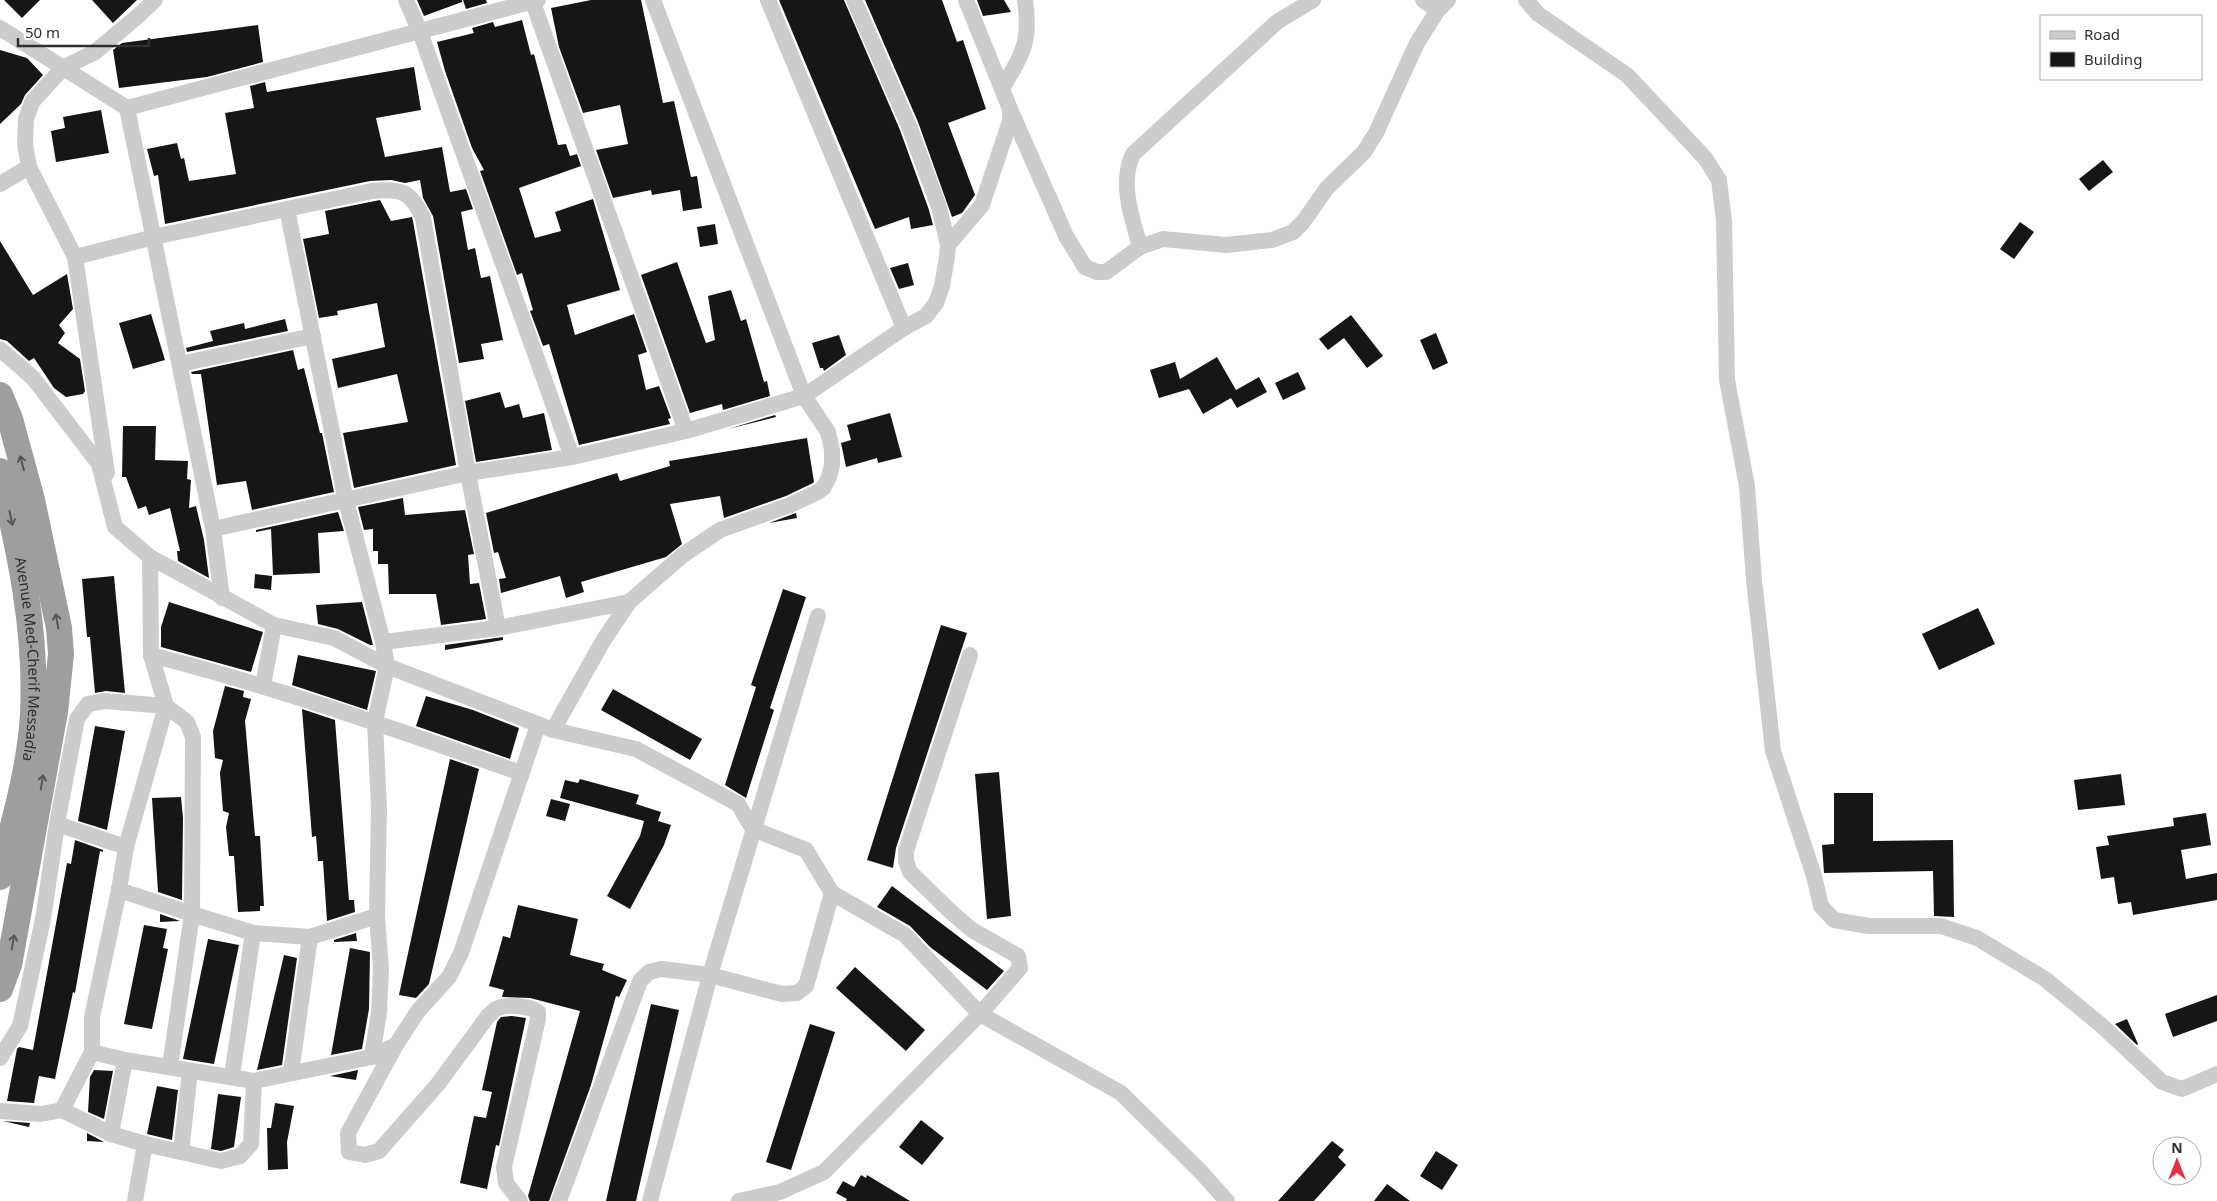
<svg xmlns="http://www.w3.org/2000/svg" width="2217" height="1201" viewBox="0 0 2217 1201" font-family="'Noto Sans',sans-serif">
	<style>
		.building { fill: #161616 }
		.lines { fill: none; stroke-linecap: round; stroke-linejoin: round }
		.minor { stroke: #ccc; stroke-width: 16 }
		.trunk { stroke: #9e9e9e; stroke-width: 26 }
		.oneway { stroke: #565656 }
		.labels { text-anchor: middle; stroke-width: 5; stroke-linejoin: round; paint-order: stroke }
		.street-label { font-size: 15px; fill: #2f2f2f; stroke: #fff }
	</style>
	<rect width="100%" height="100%" fill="#fff"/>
	<g class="building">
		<polygon points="4,0 40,0 22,18"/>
		<polygon points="92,0 137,0 113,23"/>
		<polygon points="417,0 462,0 462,2 424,16"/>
		<polygon points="463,0 486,0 487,3 466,9"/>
		<polygon points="591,0 641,0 663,103 674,101 691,177 697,176 702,208 683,211 680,190 652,195 651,190 613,198 596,150 628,144 620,105 583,113 559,47 551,8"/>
		<polygon points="779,0 844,0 900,130 929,210 933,225 911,229 909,217 875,229"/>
		<polygon points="865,0 942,0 957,42 963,40 986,109 948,123 975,195 962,213 952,217 918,122"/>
		<polygon points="977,0 1004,0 1011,12 983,16"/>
		<polygon points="522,20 531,55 534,54 558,145 566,144 570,156 577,154 581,166 519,188 535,238 561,231 555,212 593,199 620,290 567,305 575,335 634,314 647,352 638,355 646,390 659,386 671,418 668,419 670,424 579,445 549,344 543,346 530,311 533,310 522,273 517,275 480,171 484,170 472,148 445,71 437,42 474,33 472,28 493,22 495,27"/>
		<polygon points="258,25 263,62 207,77 119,88 113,50 122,43"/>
		<polygon points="0,50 27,58 43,75 25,95 21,104 0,124"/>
		<polygon points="414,67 421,110 376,118 385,157 442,147 450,192 466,189 473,209 461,212 468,250 475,248 481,278 490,276 503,340 481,344 484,359 459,363 433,216 423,198 420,180 405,183 391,180 370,181 165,224 158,175 154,176 147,149 177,143 181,159 184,158 189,181 236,174 225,113 254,108 250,86 265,82 267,92"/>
		<polygon points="101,110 109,153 56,162 51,131 65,128 63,117"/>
		<polygon points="2103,160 2113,172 2089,191 2079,179"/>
		<polygon points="380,200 391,221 412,217 413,221 456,465 354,488 343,433 408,422 397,374 338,388 332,359 385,347 377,303 337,311 338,315 319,318 303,239 329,234 325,211"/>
		<polygon points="2020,222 2034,232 2014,259 2000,249"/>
		<polygon points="715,224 718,244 700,247 697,227"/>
		<polygon points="0,241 33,295 67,274 73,309 59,325 65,333 58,343 80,359 85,391 83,394 66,397 54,388 34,358 29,361 7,341 0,339"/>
		<polygon points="677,262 706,343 715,340 708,296 731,290 741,321 746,319 764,382 767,381 770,396 723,410 722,404 690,413 641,275"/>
		<polygon points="908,263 914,285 899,289 890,268"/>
		<polygon points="151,314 165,360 133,369 119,323"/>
		<polygon points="1351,315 1383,356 1367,368 1344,338 1328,350 1319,339"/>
		<polygon points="285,319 288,331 187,352 186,348 213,341 210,331 244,323 245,329"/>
		<polygon points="1436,333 1448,363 1433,370 1420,340"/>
		<polygon points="839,335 846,355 824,371 823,368 820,368 812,343"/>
		<polygon points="293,350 298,370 304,368 320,433 322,433 334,492 252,510 246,481 217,485 201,374 192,374 191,372"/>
		<polygon points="1217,357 1236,390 1259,377 1267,392 1237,408 1231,398 1203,414 1189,389 1159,398 1150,370 1175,362 1180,379"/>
		<polygon points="1298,372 1306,389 1283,400 1275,383"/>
		<polygon points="500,392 505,408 519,404 523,418 544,413 552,450 476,462 465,401"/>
		<polygon points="890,413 902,457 878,463 877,458 846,467 841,443 851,440 847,425"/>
		<polygon points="775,415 776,417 728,429"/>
		<polygon points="123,426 156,426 155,460 188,461 187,479 191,480 189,508 196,506 204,540 209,578 178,561 177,551 180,551 170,508 149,515 146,506 138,509 126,477 122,477"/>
		<polygon points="807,438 814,482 813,483 786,496 724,518 720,496 670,504 682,544 666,557 581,582 584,592 566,598 560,576 501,593 499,579 506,578 498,552 494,553 486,513 617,473 620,481 670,466 669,461"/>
		<polygon points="403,498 405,515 465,510 474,554 468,555 470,584 479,583 486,619 441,625 436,594 389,594 388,564 378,564 378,551 373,551 373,529 364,530 358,507"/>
		<polygon points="338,512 344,531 318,533 320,573 273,575 271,529 256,532 256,530"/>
		<polygon points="796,513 797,518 769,523 793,514"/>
		<polygon points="255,574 272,576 271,590 254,588"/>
		<polygon points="114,576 125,693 106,691 95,693 90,637 87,637 82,579"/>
		<polygon points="783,589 806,597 770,708 774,710 746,798 725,785 756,687 751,685"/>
		<polygon points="169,602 263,632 251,672 161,647 161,627"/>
		<polygon points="362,602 373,645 370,645 338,629 318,624 316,605"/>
		<polygon points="1978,608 1995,644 1939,670 1922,634"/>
		<polygon points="941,625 967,633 896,848 893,868 867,860"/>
		<polygon points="503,637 503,640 445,650 445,645"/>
		<polygon points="298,655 376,671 367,710 292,685"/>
		<polygon points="225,686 244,691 243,697 251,699 245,721 255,836 260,836 264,906 260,906 260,911 238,912 234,856 229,856 226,827 229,813 223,811 220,773 223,760 215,758 213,731"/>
		<polygon points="613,689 702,739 690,760 601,710"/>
		<polygon points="426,696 473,710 519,728 510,759 416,726"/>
		<polygon points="302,709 335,720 349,900 354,900 355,912 327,921 323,861 318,861 316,836 312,837"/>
		<polygon points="95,726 125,731 107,830 78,821"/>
		<polygon points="450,759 479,769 429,984 416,998 399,995"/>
		<polygon points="999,772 1011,916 987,919 975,774"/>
		<polygon points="2121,774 2125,805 2078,810 2074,780"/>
		<polygon points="580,779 639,795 636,804 661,812 658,821 671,825 664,845 630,909 607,896 640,836 644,821 560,798 565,780 578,783"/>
		<polygon points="1834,793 1873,793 1873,841 1953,840 1954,917 1934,916 1933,871 1824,873 1822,845 1834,844"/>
		<polygon points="181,797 183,818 182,900 158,892 152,798"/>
		<polygon points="551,799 570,804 565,821 546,816"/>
		<polygon points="2206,813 2211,845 2181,850 2186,879 2217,873 2217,900 2133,915 2131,902 2118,904 2114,877 2101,879 2096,847 2109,845 2107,836 2174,826 2173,818"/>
		<polygon points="75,840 103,850 103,852 100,851 75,993 73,992 55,1079 39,1076 34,1103 7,1101 17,1049 19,1047 33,1050 67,863 71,864"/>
		<polygon points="892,886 1004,971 987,990 930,947 910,926 877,907"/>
		<polygon points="518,905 578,919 570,955 604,964 602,970 627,980 619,997 616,996 591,1085 549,1201 530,1201 528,1196 580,1011 530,998 502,997 504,990 489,986 503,936 510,938"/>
		<polygon points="160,914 180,921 160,922"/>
		<polygon points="144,925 167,929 163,948 168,949 152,1029 124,1024"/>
		<polygon points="356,933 357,941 334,942 334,940"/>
		<polygon points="208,939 239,945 214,1064 183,1059"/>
		<polygon points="350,948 370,952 369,1009 362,1049 331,1055"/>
		<polygon points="284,955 297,958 282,1065 257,1070"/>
		<polygon points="855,967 925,1030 906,1051 836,988"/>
		<polygon points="2217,995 2217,1021 2173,1037 2165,1014"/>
		<polygon points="651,1004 679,1010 636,1201 606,1201"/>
		<polygon points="512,1016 526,1018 499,1146 496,1145 487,1189 460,1183 474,1116 486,1118 492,1092 482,1090 497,1022 501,1017"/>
		<polygon points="2127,1019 2138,1044 2137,1045 2115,1024"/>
		<polygon points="810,1024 835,1032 791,1170 766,1162"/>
		<polygon points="94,1070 113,1071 104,1119 88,1112 90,1077"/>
		<polygon points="358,1070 356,1080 330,1076"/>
		<polygon points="157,1086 178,1090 172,1140 147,1134"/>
		<polygon points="218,1094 241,1097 234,1147 221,1151 211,1149"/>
		<polygon points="275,1103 294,1106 287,1142 288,1169 268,1170 267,1128 271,1128"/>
		<polygon points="921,1120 944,1138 922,1165 899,1147"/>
		<polygon points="3,1121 30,1123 29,1127"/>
		<polygon points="87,1133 104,1142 87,1141"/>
		<polygon points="1332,1141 1344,1150 1338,1157 1346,1165 1314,1201 1278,1201"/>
		<polygon points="1436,1151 1458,1165 1442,1190 1420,1176"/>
		<polygon points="861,1175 866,1178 867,1175 910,1201 846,1201 847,1199 836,1193 843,1181 854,1187"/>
		<polygon points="1387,1184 1410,1201 1374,1201"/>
	</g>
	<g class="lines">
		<g class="minor">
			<polyline points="406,0 420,32 572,457"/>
			<polyline points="532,0 686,431"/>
			<polyline points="768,0 904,328"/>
			<polyline points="1423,0 1438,10"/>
			<polyline points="1526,0 1538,14 1627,75 1705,158 1719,180 1724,221 1727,380 1747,486 1754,580 1773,751 1814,876 1821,906 1834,920 1869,926 1941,926 1977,938 2045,979 2101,1025 2162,1082 2182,1089 2217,1074"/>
			<polyline points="0,28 127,108 538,0"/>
			<path d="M1002,88C1023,54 1031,41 1025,0"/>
			<polyline points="127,108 213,529 222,598"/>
			<polyline points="1010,109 1066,236 1085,267 1097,272 1106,272 1140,247 1163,239 1226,245 1272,240 1293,232 1303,222 1327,188 1364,152 1376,133 1417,43 1438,10 1448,0"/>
			<polyline points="29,167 75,257 107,473"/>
			<polyline points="0,184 29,167 25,144 26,119 32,102 63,68 95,52 138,16 155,0"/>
			<polyline points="948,245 982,205 1010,121 1010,109 966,0"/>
			<path d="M1140,247C1132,217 1119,183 1133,154L1277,22L1313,0"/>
			<path d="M75,257L154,237L372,191C401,188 411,191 423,218L468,473L498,628"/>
			<polyline points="0,349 33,378 99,464 115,527 150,557 274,625 334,638 387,666 553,730 636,749 738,804 753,829 806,850 832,893 905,935 980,1014 1121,1093 1201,1172 1227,1201"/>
			<polyline points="180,364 313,336"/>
			<polyline points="213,529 468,473 572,457 686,431 804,396 904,328 926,316 936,303 942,286 947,257 948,245 939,207 909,126 854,0"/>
			<polyline points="383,642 498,628 629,602"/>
			<path d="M151,655C277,687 399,731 521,773"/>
			<polyline points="263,686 274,625"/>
			<polyline points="553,730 603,641 629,602 683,555 720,530 790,505 818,492 824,487 829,477 832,465 832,450 828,432 804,396 653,0"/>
			<polyline points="57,824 126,847"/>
			<polyline points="119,890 192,914 170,1067"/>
			<path d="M396,1045L348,1133L349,1152L365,1155L379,1151L438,1084L488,1016C491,1014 494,1009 498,1008C507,1004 530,1006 538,1012V1019L504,1167L506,1183L520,1201"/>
			<polyline points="92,1052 125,1060 254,1081 372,1057 396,1045 418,1011 449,977 461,953 538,725"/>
			<polyline points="372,1057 379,1012 381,969 377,916"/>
			<polyline points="0,1058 20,1026 43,919 57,824 77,719 88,704 105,701 166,706 187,722 193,737 192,914 253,933 310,937 377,916 379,809 375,722 387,666 383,642 346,501 287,209"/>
			<polyline points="291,1073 310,937"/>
			<polyline points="232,1076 253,933"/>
			<polyline points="62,1110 111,1134 145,1144"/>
			<polyline points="0,1111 41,1114 62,1110 92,1052 92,1017 119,890 126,847 166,706 151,655 150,557"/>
			<polyline points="111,1134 125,1060"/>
			<polyline points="181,1152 190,1071"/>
			<polyline points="135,1201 145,1144 221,1161 240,1156 251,1144 254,1081"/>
			<polyline points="559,1201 640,981 649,972 661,969 710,975 782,994 797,993 806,986 832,893"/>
			<polyline points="650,1201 710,975 818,616"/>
			<polyline points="739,1201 780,1192 824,1172 980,1014 1020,968 1018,956 972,930 951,912 910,872 906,861 906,851 970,655"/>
		</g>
		<g class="trunk">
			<polyline points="0,395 10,419 32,500 59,628 61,654 55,712 9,965 0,989"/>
			<path id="s1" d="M0,471C20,550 37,632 33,714C30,769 13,824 0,877"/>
		</g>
	</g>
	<defs><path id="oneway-shaft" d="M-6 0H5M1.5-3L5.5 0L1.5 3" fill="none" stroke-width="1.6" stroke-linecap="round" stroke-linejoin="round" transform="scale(1.25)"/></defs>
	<g class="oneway">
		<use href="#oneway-shaft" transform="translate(22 463) rotate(-105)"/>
		<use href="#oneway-shaft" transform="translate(11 518) rotate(78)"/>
		<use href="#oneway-shaft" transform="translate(57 621) rotate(-100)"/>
		<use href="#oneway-shaft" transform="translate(42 782) rotate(-80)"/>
		<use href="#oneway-shaft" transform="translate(13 942) rotate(-80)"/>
	</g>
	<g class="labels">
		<g class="street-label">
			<text dy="5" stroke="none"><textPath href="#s1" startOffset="191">Avenue Med-Cherif Messadia</textPath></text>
		</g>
	</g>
	<rect x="2040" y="15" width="162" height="65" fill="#ffffff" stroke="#acacac"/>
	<rect x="2050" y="31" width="25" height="8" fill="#cccccc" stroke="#acacac"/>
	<text x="2084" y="40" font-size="15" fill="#2f2f2f">Road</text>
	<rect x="2050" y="52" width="25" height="15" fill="#161616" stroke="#acacac"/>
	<text x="2084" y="65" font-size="15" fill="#2f2f2f">Building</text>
	<g transform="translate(2177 1161)"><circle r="24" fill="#ffffff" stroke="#acacac"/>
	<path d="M0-4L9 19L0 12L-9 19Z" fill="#e53243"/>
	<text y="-8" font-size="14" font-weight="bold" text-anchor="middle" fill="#2f2f2f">N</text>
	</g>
	<path d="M18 38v8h131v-8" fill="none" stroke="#2f2f2f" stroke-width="2.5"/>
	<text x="25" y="38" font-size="15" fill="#2f2f2f" stroke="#ffffff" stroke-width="4" paint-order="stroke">50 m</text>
</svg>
